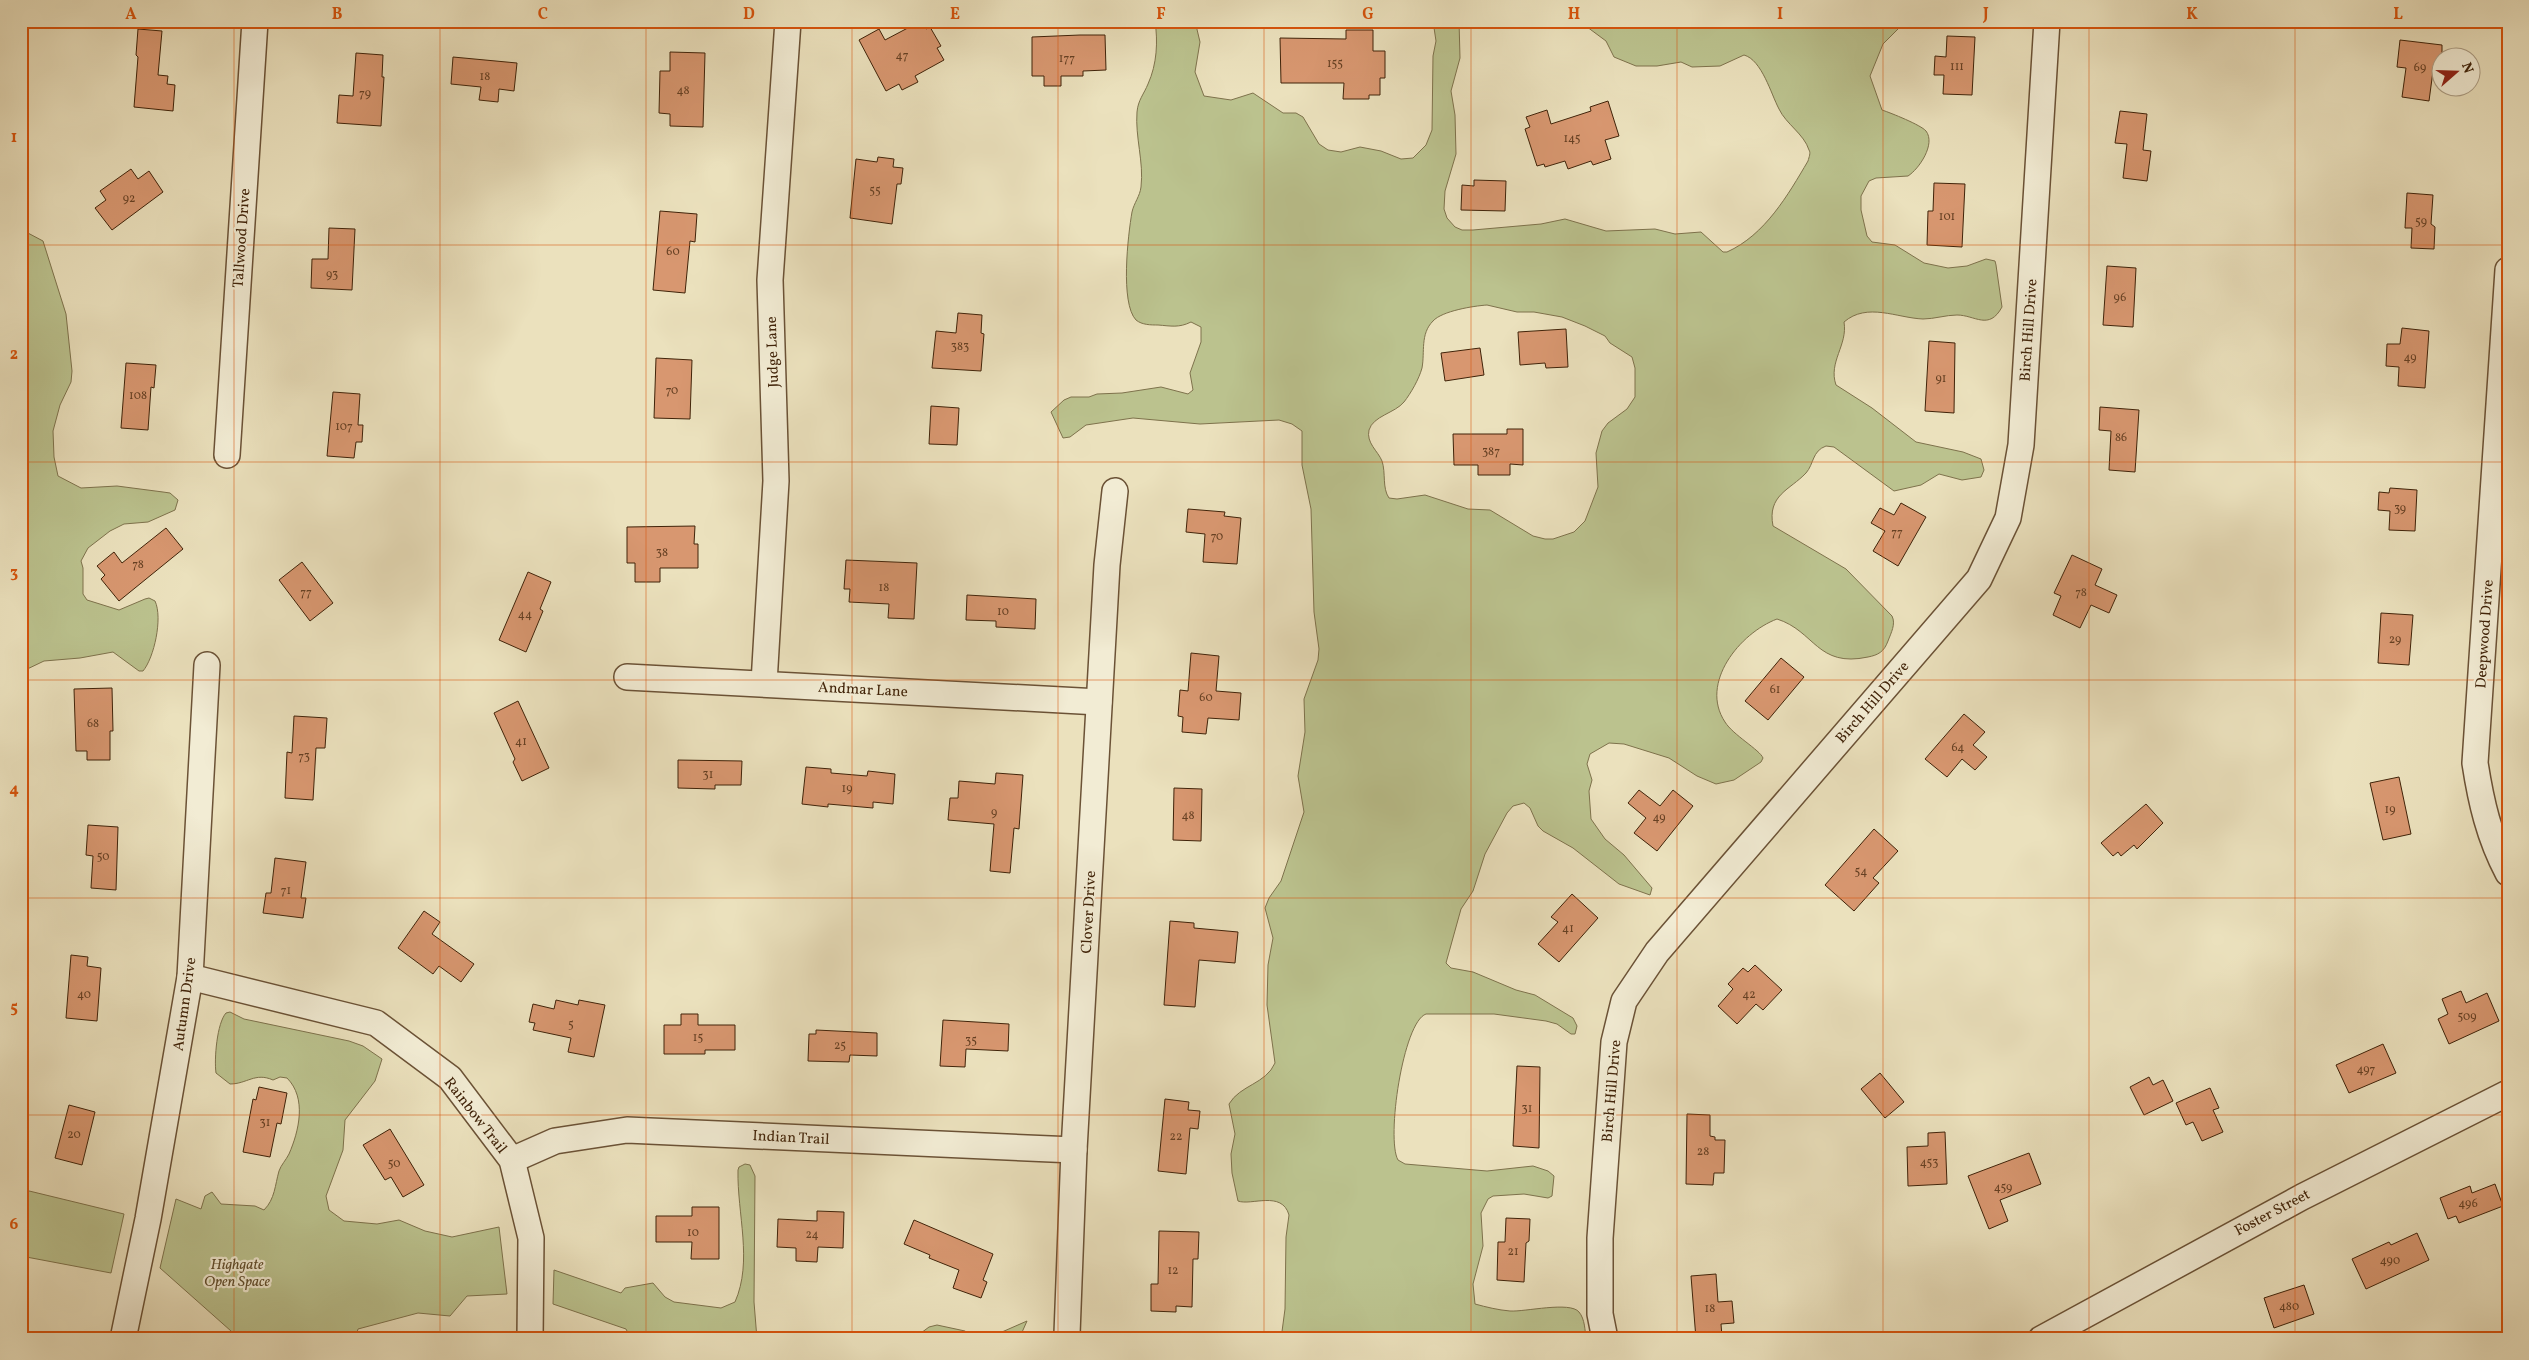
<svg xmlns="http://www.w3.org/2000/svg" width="2529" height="1360" viewBox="0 0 2529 1360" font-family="Vollkorn,serif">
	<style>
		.green { fill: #bbc28e; stroke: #7e724c; fill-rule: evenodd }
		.building { fill: #d89770; stroke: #402309 }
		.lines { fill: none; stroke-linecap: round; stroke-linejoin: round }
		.minor-casing { stroke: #6b5236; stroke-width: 28 }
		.minor { stroke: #f2ecd4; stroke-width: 25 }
		.grid { fill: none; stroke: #d7540c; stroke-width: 1; stroke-opacity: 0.55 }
		.labels { text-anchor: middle; stroke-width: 4.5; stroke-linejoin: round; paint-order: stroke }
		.number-label { font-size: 12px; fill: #664023 }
		.street-label { font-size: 15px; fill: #402309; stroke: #f2ecd4 }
		.park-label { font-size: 15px; font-style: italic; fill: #5f4b2a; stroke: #f2ecd4 }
		.neatline { fill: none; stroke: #d7540c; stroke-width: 2 }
		.grid-label { font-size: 16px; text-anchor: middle; font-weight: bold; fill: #d7540c }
	</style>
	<rect width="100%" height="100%" fill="#ebe1bd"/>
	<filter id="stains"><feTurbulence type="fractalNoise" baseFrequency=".004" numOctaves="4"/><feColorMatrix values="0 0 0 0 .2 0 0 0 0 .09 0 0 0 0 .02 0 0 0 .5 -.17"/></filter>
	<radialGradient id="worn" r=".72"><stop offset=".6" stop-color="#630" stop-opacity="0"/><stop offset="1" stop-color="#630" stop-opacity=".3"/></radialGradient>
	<g class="green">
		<path d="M1155,21H1195L1200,42L1195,72L1204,96L1231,100L1253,93L1283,113H1296L1303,117L1319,144L1328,150L1341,152L1360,147L1381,151L1401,159L1413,158L1426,145L1432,130L1433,56L1436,41L1433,21H1459L1460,58L1451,91L1455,115L1456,154L1445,191L1444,209L1447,218L1455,227L1462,230H1473L1541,224L1565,219L1606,231L1655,229L1675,234L1701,232L1723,252H1727C1765,235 1788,195 1808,161C1809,157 1811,153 1809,150C1804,134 1786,124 1779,109C1771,94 1762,60 1744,55L1720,66L1692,67L1681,62L1657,66H1636L1614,57L1606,41L1579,21H1906L1883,44L1870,76L1882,110C1891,113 1921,125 1926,131C1936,144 1919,169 1908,176L1876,178L1869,181L1861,196V210L1867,236L1872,242L1895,245L1924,263L1948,268L1967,266L1986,259L1995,261L1996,265L2002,307C1989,331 1975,315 1957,315C1946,315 1934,319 1923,319C1897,318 1867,302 1844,322C1848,345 1828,362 1836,385L1872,408L1916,442L1963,452L1981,459L1984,470L1981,477L1962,480L1939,474L1921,485L1894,491L1834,447L1826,446C1812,451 1814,464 1806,473C1790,490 1767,495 1773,526L1846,569L1892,616C1896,624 1891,633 1888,641C1884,652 1878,655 1868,657C1817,668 1815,631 1777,619C1740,633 1699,683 1725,722C1733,735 1760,750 1763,758L1761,762L1734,780L1716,784L1697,776L1669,758L1624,744L1609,743L1590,754L1587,764L1592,780L1589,791L1591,819L1605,839L1624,855L1652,888L1650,895L1619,884L1573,848L1543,831L1538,826L1530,808L1524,803L1513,806L1507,813L1485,854L1473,891L1461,909L1446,963L1451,968L1473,972L1516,990L1535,995L1573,1018L1577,1026L1575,1034H1571L1557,1024L1546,1021L1494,1014H1426C1403,1022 1386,1139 1398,1160L1405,1164L1487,1171L1533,1166L1548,1171L1554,1176L1552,1196L1548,1198L1524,1194L1493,1196L1488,1199L1481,1213L1483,1246L1473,1284L1475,1304C1486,1307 1498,1310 1510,1311C1525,1312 1570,1301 1579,1312C1585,1319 1585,1331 1586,1339H1281L1285,1309L1286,1237L1289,1215C1282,1190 1251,1206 1238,1201L1232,1173L1231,1154L1235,1134L1229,1104C1240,1085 1266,1084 1275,1063L1267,1005L1268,965L1273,938L1265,908L1269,898L1281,881L1304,812L1298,776L1305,732L1304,699L1318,660L1319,649L1314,612L1311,509L1302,465V431L1292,424L1279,420L1200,424L1133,418L1086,425L1070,437L1063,438L1051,412L1064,400L1071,397H1089L1097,394L1122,393L1161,387L1188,394L1193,390L1190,373L1201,342V327L1191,322C1179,328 1171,326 1158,325C1151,325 1142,325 1136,320C1120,303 1128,235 1132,212C1134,203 1140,196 1141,187C1144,162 1135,137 1137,112C1138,100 1144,94 1148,84C1157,64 1158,42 1155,21ZM1487,305L1517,312H1534L1562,317L1585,326L1605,336L1610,343L1632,357L1635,368V397L1627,409L1608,423L1602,431L1596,453L1598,487L1585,521L1574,532L1553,539H1545L1533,536L1490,510L1468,509L1425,495L1397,499L1389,498C1382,488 1386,473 1382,461C1378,451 1366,443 1369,430C1373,416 1395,413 1404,402C1411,393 1419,379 1422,368C1425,352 1420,334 1433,321C1442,311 1473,306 1487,305Z"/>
		<path d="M21,224L26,232L43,241L66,314L72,371L71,382L60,405L53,431L54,457L58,476L81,488L117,486L163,492L170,493L178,500L175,510L148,522L124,524L110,531L88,548L81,561L83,568V594L87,600L119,610L145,599L149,598L155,601C163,618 154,658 143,671H139L113,652L80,658L44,661L21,672Z"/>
		<path d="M230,1012L244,1019L349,1041L363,1046L382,1059L375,1081L345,1120L343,1150L326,1196L329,1210L344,1221L377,1224L399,1220L425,1231L452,1237L499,1227L507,1294L467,1296L450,1316L418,1313L358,1329L355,1339H240L160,1268L176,1199L201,1209L205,1196L212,1192L221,1204L255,1206L264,1210C275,1199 275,1185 279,1171C281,1165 286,1160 289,1154C299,1131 307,1098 287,1078L280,1077L273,1080C255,1072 247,1084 230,1084L216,1073C214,1059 217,1023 226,1013Z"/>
		<path d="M745,1164L750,1165L755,1176L754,1302L757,1339H631L626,1329L553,1304L554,1270L621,1293L625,1288L653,1283L665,1297L674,1302L721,1308L735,1302C753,1261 737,1214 738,1170L739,1167Z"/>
		<polygon points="21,1189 124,1214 111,1273 21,1256"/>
		<polygon points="1027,1321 1019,1339 986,1339"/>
		<polygon points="937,1325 965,1331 975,1339 913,1339 929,1327"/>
	</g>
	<g class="building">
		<polygon points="921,21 926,29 930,27 941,46 937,48 944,60 915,76 918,82 902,90 899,84 886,91 859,40 879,29 885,40"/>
		<polygon points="138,29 162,31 158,75 168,76 167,84 175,85 173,111 134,107 138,57 136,55"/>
		<polygon points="1346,30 1373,30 1373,51 1385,51 1385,78 1380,78 1380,95 1369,95 1369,99 1343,99 1344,83 1281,83 1280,38 1346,39"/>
		<polygon points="1080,35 1105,35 1106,70 1083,71 1083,76 1061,76 1061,86 1044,86 1044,76 1032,76 1032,37"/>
		<polygon points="1947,36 1975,37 1972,95 1943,94 1944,75 1934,75 1935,56 1946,57"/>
		<polygon points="2400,40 2442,45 2442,72 2433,71 2429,101 2402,97 2406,68 2397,67"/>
		<polygon points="670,52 705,53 703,127 670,126 670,114 659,113 660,71 670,71"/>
		<polygon points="356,53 383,55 382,77 384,77 381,126 337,123 339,95 353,96"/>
		<polygon points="453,57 517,63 514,91 499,89 498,102 479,100 481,87 451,84"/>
		<polygon points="1608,101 1619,136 1605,140 1611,159 1593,165 1591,161 1568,169 1565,161 1545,167 1544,164 1537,166 1525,129 1530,127 1526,117 1547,110 1551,124 1591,111 1590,107"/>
		<polygon points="2120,111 2147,114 2143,150 2151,151 2147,181 2123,178 2127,144 2115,143"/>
		<polygon points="878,157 894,159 893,167 903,168 901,184 897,184 892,224 850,218 856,159 877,162"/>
		<polygon points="131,169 138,179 149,171 163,192 112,230 95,208 106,200 100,191"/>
		<polygon points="1474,180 1506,181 1505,211 1461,210 1462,185 1474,186"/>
		<polygon points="1934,183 1965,184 1962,247 1927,245 1928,211 1933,211"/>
		<polygon points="2407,193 2433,195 2431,224 2435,227 2434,249 2411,248 2412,228 2405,228"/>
		<polygon points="660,211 697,214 695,242 690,241 685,293 653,290"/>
		<polygon points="329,228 355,229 352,290 311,288 312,259 328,259"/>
		<polygon points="2107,266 2136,268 2133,327 2103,325"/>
		<polygon points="958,313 982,315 981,333 984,334 981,371 932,368 936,331 956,333"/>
		<polygon points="2402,328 2429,331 2425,388 2398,386 2399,367 2386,366 2387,344 2400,344"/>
		<polygon points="1566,329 1568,367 1546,368 1545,363 1520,365 1518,332"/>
		<polygon points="1929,341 1955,343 1954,413 1925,411"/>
		<polygon points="1480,348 1484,375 1445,381 1441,353"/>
		<polygon points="656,358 692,360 690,419 654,418"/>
		<polygon points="126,363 156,365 154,388 151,387 148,430 121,428"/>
		<polygon points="333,392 360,394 358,425 363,425 362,442 356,442 354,458 327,456"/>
		<polygon points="931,406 959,408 957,445 929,444"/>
		<polygon points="2100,407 2139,410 2135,472 2109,470 2111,431 2099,430"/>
		<polygon points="1507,429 1523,429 1523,465 1510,464 1510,475 1478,475 1478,465 1454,465 1453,434 1507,434"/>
		<polygon points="2390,488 2417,490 2415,531 2389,530 2390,511 2378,510 2379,492 2389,493"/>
		<polygon points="1901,503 1926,517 1898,566 1873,551 1885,531 1871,523 1880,508 1894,515"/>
		<polygon points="1188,509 1225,512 1224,516 1241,518 1237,564 1203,562 1205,534 1186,532"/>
		<polygon points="695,526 694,544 698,544 698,568 660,568 660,582 635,582 635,563 627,563 627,527"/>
		<polygon points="166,528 183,549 119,601 101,579 105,575 97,566 114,552 122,563"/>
		<polygon points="2072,555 2102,569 2095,585 2117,595 2109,613 2091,605 2080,628 2053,615 2061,596 2054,593"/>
		<polygon points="846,560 917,563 914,619 888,618 889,604 849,602 850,589 844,589"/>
		<polygon points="302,562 333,603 310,621 279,580"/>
		<polygon points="528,572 551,582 540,609 543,611 526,652 499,640"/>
		<polygon points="967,595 1036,599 1035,629 996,627 996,621 966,620"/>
		<polygon points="2381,613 2413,615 2409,665 2378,663"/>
		<polygon points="1191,653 1219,656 1216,691 1241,693 1239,720 1208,718 1206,734 1182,732 1183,717 1178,716 1180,690 1188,691"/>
		<polygon points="1781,658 1804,677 1768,720 1745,701"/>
		<polygon points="112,688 113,731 110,731 110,760 87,760 87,751 76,751 74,689"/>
		<polygon points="518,701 549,768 522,781 513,762 515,759 494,713"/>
		<polygon points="1964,714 1985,732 1973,745 1987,757 1975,770 1962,759 1947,777 1925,759"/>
		<polygon points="294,716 327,718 325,748 316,748 313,800 285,798 287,752 292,753"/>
		<polygon points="678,760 742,761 741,785 715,785 715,789 678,788"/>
		<polygon points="806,767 831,769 831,773 867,776 868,771 895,774 893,804 873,802 873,808 828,804 828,807 802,804"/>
		<polygon points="996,773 1023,775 1019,829 1014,828 1010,873 990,871 994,824 948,820 950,798 958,798 959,781 995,784"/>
		<polygon points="2399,777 2411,834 2383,840 2370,783"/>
		<polygon points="1174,788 1202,789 1201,841 1173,840"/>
		<polygon points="1639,790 1660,806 1673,790 1693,806 1657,851 1634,833 1646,818 1628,803"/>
		<polygon points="2146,804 2163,823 2137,849 2134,845 2121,856 2118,852 2113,856 2101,843"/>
		<polygon points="88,825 118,827 116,890 91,888 93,856 86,855"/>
		<polygon points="1874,829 1898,851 1873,878 1879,883 1854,911 1825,885"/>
		<polygon points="275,858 306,862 301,898 306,898 303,918 263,913 266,893 271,893"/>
		<polygon points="1572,894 1598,918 1559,962 1538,944 1558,922 1551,917"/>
		<polygon points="424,911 440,922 432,934 474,964 461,982 439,966 433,974 398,948"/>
		<polygon points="1170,921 1194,923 1194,928 1238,932 1235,963 1199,960 1195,1007 1164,1005"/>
		<polygon points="71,955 88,957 87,966 101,968 97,1021 66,1018"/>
		<polygon points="1755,965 1782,990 1763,1010 1756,1004 1737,1024 1718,1006 1733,989 1728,984 1743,968 1748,972"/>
		<polygon points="2461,991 2466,1003 2487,993 2499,1021 2449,1044 2438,1019 2448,1014 2442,999"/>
		<polygon points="556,1000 578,1005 579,1000 605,1005 594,1057 568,1052 571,1038 533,1030 535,1023 529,1022 533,1004 554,1009"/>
		<polygon points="681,1014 698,1014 698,1025 735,1025 735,1050 705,1050 705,1054 664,1054 664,1025 681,1025"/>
		<polygon points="943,1020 1009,1024 1008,1051 966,1049 965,1067 940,1066"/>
		<polygon points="816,1030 877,1033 877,1056 850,1055 849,1062 808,1061 809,1034 816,1034"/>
		<polygon points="2383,1044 2396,1073 2349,1093 2336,1065"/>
		<polygon points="1517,1066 1540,1067 1539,1148 1513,1146"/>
		<polygon points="1880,1073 1904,1102 1885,1118 1861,1089"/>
		<polygon points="2149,1077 2153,1085 2163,1080 2173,1101 2144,1115 2130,1087"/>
		<polygon points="259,1087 287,1093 281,1124 277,1123 270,1157 243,1152 253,1099 256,1100"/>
		<polygon points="2210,1088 2219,1108 2213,1110 2223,1132 2202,1141 2193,1122 2186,1125 2176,1103"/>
		<polygon points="1165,1099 1189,1102 1188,1110 1200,1111 1198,1129 1190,1128 1186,1174 1158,1171"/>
		<polygon points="69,1105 95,1112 82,1165 55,1158"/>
		<polygon points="1687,1114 1710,1115 1710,1136 1715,1137 1715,1140 1725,1140 1724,1173 1714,1173 1713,1185 1686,1184"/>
		<polygon points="390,1129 424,1185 403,1197 391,1177 385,1180 363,1145"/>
		<polygon points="1945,1132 1947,1184 1908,1186 1907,1147 1928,1146 1928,1133"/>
		<polygon points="2029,1153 2041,1184 2000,1200 2008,1221 1989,1229 1968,1176"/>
		<polygon points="2495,1184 2503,1206 2459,1223 2456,1216 2448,1219 2440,1198 2470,1186 2472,1193"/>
		<polygon points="692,1207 719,1207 719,1259 691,1259 692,1242 656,1242 656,1216 692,1216"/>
		<polygon points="817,1211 844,1212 843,1248 818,1247 817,1262 796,1261 796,1248 777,1247 778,1219 817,1221"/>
		<polygon points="1506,1218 1530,1219 1529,1241 1526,1243 1524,1282 1497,1280 1498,1242 1505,1242"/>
		<polygon points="914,1220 993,1254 983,1280 987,1282 981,1298 953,1288 959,1270 929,1258 930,1255 904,1244"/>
		<polygon points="1159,1231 1199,1232 1198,1259 1193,1259 1192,1307 1176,1306 1176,1312 1151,1311 1151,1284 1158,1284"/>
		<polygon points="2417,1233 2429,1260 2366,1289 2352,1259 2389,1242 2391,1245"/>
		<polygon points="1716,1274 1718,1302 1732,1301 1734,1323 1721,1324 1722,1337 1696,1339 1691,1276"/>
		<polygon points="2304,1285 2314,1314 2274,1328 2264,1298"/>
	</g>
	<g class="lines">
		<g class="minor-casing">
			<g id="minor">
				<path d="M2508,270L2475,763C2481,802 2489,837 2508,873"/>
				<polyline points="227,455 255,21"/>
				<polyline points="627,677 1099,702"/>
				<polyline points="764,683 776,481 770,280 788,21"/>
				<polyline points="190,977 376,1023 450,1078 512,1160 531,1238 530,1339"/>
				<polyline points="512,1160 555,1141 627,1130 1074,1150"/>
				<polyline points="1067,1334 1074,1150 1107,565 1115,491"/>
				<polyline points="123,1339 148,1219 190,977 207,665"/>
				<polyline points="1605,1339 1600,1314 1600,1238 1614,1042 1624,1001 1657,952 1979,579 2008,518 2021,445 2047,21"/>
				<polyline points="2041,1339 2302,1197 2508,1093"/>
			</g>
		</g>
		<use href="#minor" class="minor"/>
	</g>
	<path class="grid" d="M234,21V1339M440,21V1339M646,21V1339M852,21V1339M1058,21V1339M1264,21V1339M1471,21V1339M1677,21V1339M1883,21V1339M2089,21V1339M2295,21V1339M21,245H2508M21,462H2508M21,680H2508M21,898H2508M21,1115H2508"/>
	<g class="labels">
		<g class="number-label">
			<text x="902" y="59">47</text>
			<text x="1067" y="62">177</text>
			<text x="1335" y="67">155</text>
			<text x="1957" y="70">111</text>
			<text x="2420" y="71">69</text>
			<text x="485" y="80">18</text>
			<text x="683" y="94">48</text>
			<text x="365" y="97">79</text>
			<text x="1572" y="142">145</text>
			<text x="875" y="194">55</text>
			<text x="129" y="202">92</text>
			<text x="1947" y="220">101</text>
			<text x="2421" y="225">59</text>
			<text x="673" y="255">60</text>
			<text x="332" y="278">93</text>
			<text x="2120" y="301">96</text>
			<text x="960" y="350">383</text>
			<text x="2410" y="361">49</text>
			<text x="1941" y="382">91</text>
			<text x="672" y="394">70</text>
			<text x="138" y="399">108</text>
			<text x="344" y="430">107</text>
			<text x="2121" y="441">86</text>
			<text x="1491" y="455">387</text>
			<text x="2400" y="512">39</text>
			<text x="1897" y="536">77</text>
			<text x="1217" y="540">70</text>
			<text x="662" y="556">38</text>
			<text x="138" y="568">78</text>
			<text x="884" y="591">18</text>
			<text x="306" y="596">77</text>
			<text x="2081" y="596">78</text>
			<text x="1003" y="615">10</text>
			<text x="525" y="618">44</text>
			<text x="2395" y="643">29</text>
			<text x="1775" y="693">61</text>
			<text x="1206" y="701">60</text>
			<text x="93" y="727">68</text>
			<text x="521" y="745">41</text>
			<text x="1958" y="751">64</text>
			<text x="304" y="760">73</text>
			<text x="708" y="778">31</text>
			<text x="847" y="792">19</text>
			<text x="2390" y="813">19</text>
			<text x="994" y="816">9</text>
			<text x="1188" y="819">48</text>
			<text x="1659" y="821">49</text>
			<text x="103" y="860">50</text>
			<text x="1861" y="875">54</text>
			<text x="286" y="894">71</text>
			<text x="1568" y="932">41</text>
			<text x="84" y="998">40</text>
			<text x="1749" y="998">42</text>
			<text x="2467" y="1020">509</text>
			<text x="571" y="1028">5</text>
			<text x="698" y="1041">15</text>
			<text x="971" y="1044">35</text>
			<text x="840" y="1049">25</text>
			<text x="2366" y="1073">497</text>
			<text x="1527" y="1112">31</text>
			<text x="265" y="1126">31</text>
			<text x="74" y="1138">20</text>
			<text x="1176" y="1140">22</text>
			<text x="1703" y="1155">28</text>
			<text x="1929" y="1166">453</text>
			<text x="394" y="1167">50</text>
			<text x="2003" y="1191">459</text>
			<text x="2468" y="1207">496</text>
			<text x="693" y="1236">10</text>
			<text x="812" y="1238">24</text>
			<text x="1513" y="1255">21</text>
			<text x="2390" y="1264">490</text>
			<text x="1173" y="1274">12</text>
			<text x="2289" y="1310">480</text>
			<text x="1710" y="1312">18</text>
		</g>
		<g class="street-label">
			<text transform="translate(241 238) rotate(-86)" y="5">Tallwood Drive</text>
			<text transform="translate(2028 330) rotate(-86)" y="5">Birch Hill Drive</text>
			<text transform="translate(772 352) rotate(-92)" y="5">Judge Lane</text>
			<text transform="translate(2484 634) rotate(-86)" y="5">Deepwood Drive</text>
			<text transform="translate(863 689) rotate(3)" y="5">Andmar Lane</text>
			<text transform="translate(1872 702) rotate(-49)" y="5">Birch Hill Drive</text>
			<text transform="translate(1088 912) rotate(-87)" y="5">Clover Drive</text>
			<text transform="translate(184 1004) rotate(-82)" y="5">Autumn Drive</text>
			<text transform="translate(1611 1091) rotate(-85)" y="5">Birch Hill Drive</text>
			<text transform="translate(476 1115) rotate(52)" y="5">Rainbow Trail</text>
			<text transform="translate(791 1137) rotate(3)" y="5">Indian Trail</text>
			<text transform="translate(2272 1212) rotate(-28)" y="5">Foster Street</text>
		</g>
		<g class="park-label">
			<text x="237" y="1269">Highgate<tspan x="237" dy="17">Open Space</tspan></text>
		</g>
	</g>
	<rect width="2529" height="1360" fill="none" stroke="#ebe1bd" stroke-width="55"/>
	<g transform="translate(2456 72) rotate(70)"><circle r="24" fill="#f2ecd4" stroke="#ab9c83"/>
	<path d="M0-4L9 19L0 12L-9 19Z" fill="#8f2418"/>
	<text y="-8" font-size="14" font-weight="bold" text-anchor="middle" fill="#402309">N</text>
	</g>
	<rect x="28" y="28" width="2474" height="1304" class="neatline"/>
	<g class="grid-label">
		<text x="131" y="19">A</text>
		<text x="337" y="19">B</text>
		<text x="543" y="19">C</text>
		<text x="749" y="19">D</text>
		<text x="955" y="19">E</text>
		<text x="1161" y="19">F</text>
		<text x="1368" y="19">G</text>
		<text x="1574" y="19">H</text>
		<text x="1780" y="19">I</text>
		<text x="1986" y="19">J</text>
		<text x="2192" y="19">K</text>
		<text x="2398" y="19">L</text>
		<text x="14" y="142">1</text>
		<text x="14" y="359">2</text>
		<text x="14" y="577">3</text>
		<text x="14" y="794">4</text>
		<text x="14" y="1012">5</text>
		<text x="14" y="1229">6</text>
	</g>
	<rect width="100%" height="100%" filter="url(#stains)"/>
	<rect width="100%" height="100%" fill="url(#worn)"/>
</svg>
